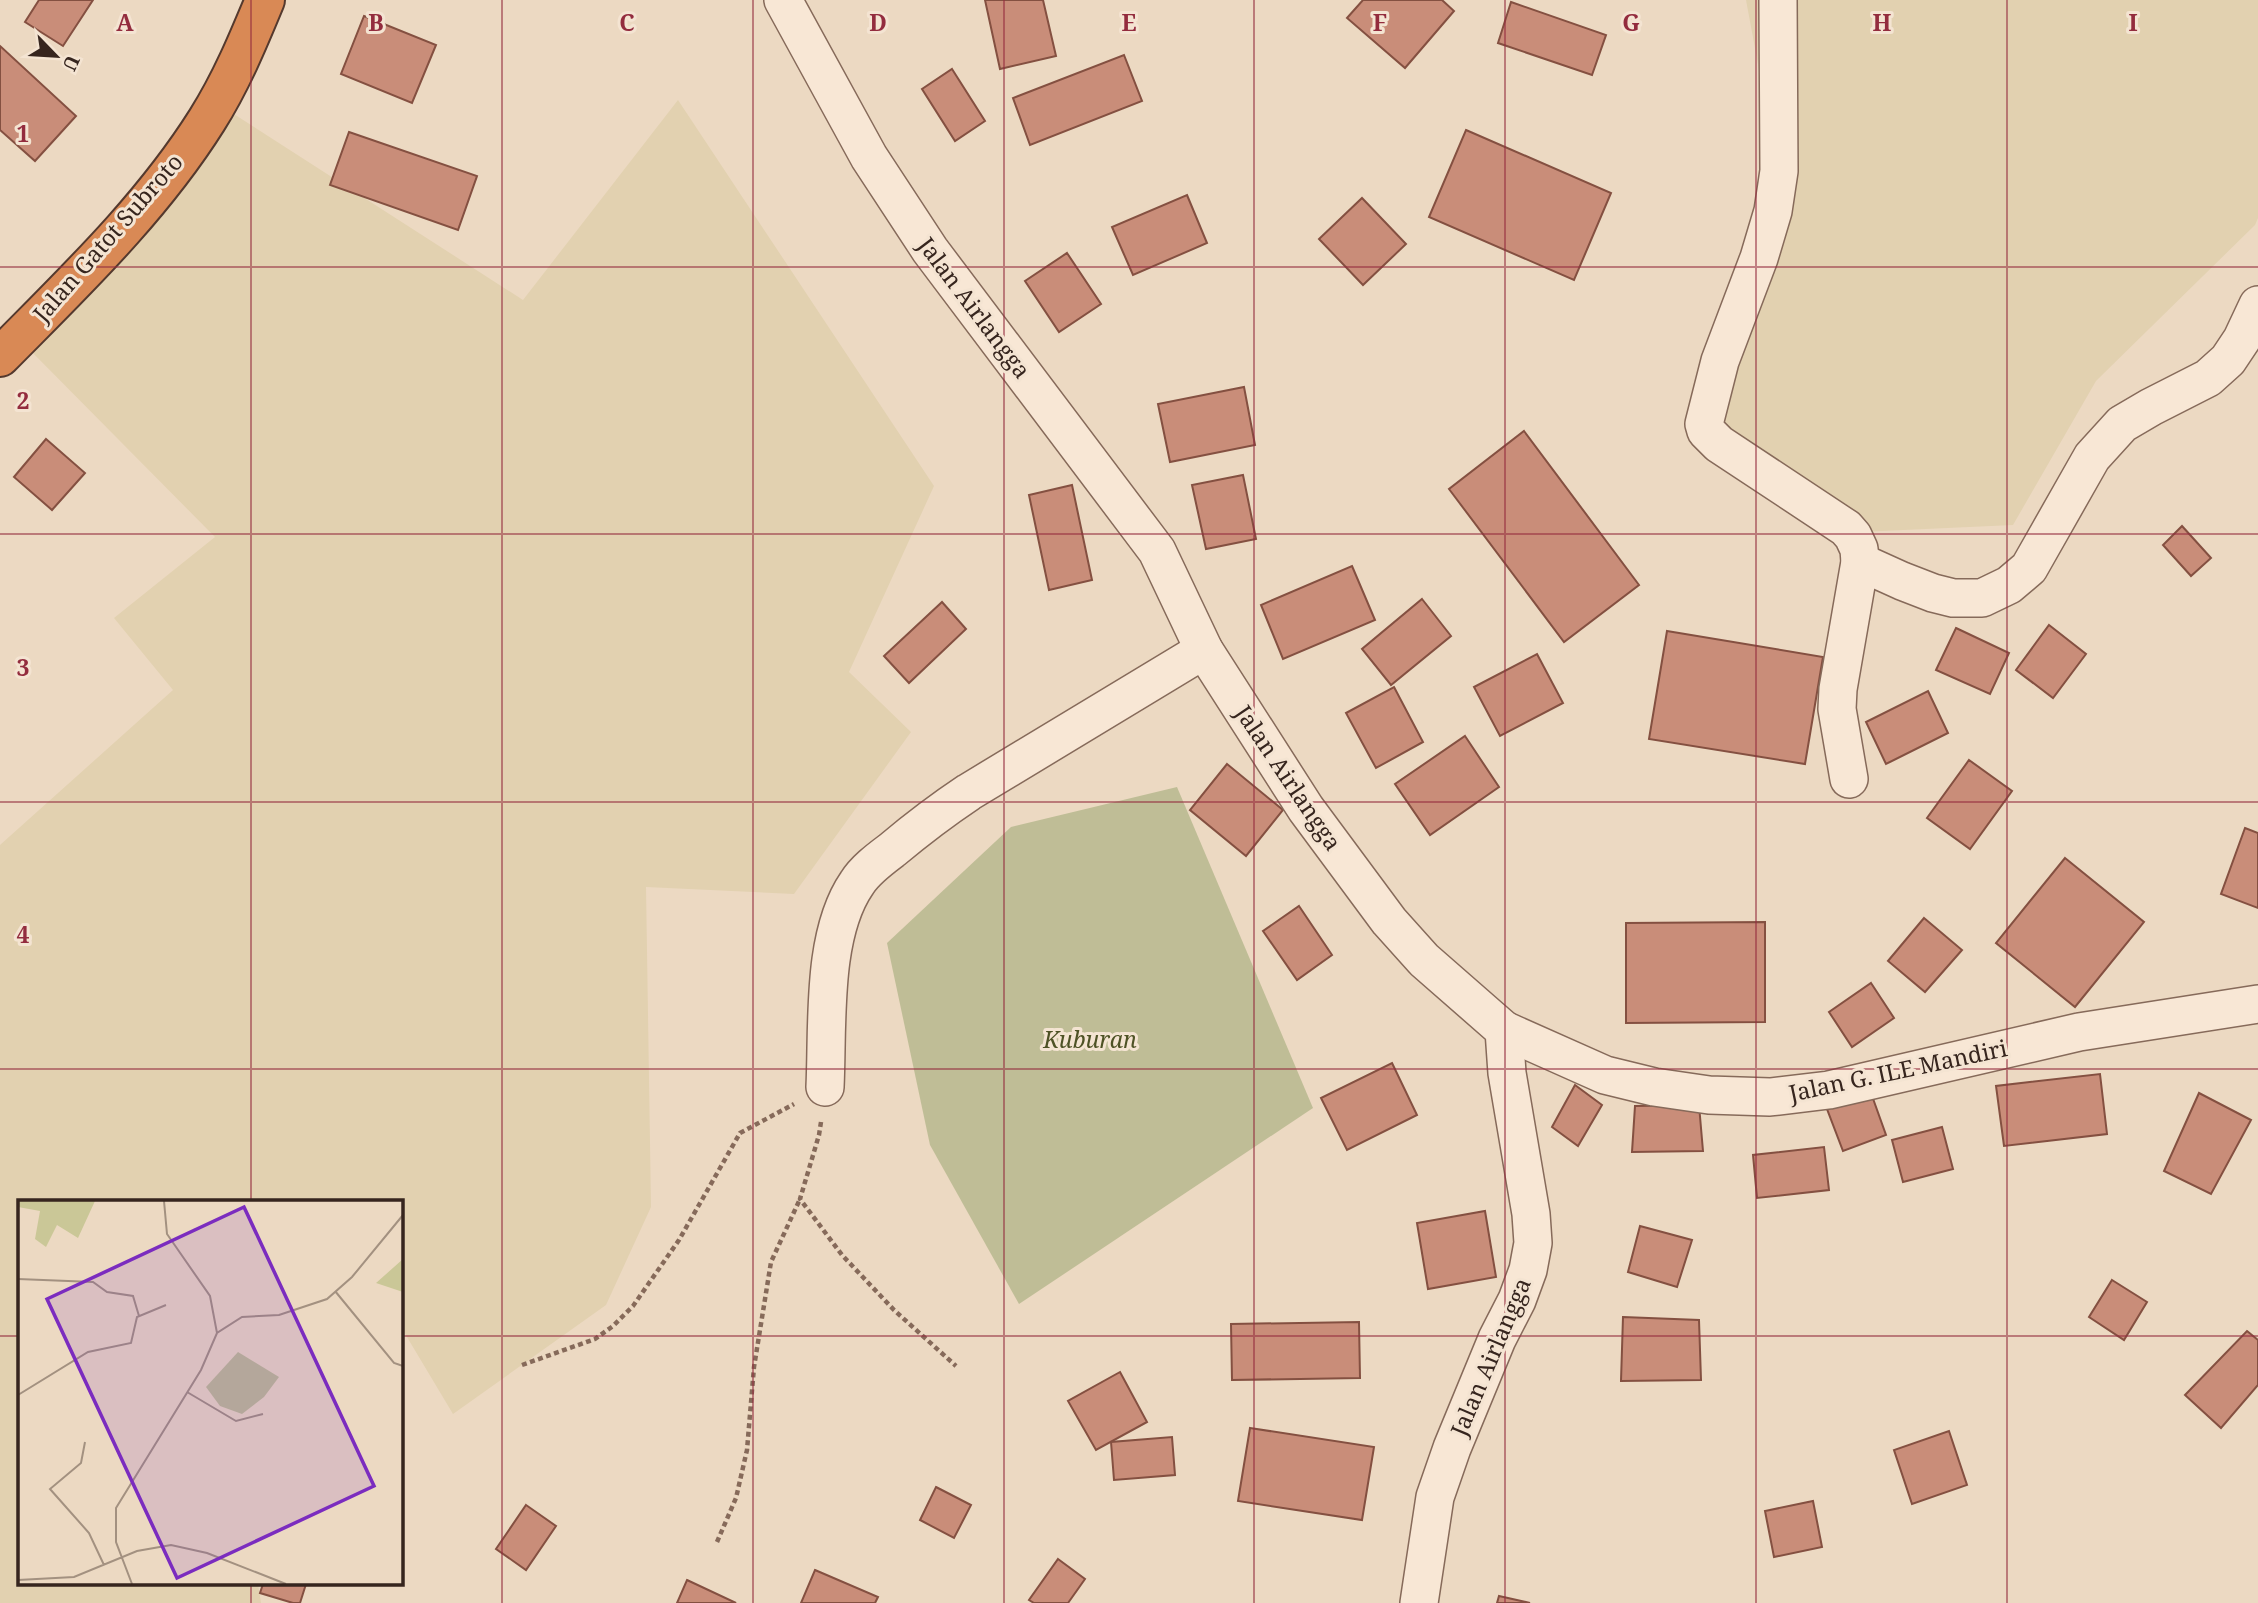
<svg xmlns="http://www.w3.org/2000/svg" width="2258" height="1603" viewBox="0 0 2258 1603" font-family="'Noto Serif',serif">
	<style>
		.farmland { fill: #e2d1b0 }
		.cemetery { fill: #bfbd96 }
		.building { fill: #c98d79; stroke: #845041; stroke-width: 2 }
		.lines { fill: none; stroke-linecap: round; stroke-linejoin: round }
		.street-casing { stroke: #866a5a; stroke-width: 40 }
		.highway-casing { stroke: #54392e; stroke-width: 42 }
		.path { stroke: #866a5a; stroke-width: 4.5; stroke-dasharray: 5 3.5; stroke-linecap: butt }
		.street { stroke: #f8e7d5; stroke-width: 37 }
		.highway { stroke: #d98955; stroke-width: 38 }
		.grid { fill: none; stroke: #932c3e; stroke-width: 2; stroke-opacity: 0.55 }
		.labels { text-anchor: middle; stroke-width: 6; stroke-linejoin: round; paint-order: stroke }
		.street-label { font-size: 23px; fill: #36251e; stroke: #f4e4d2 }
		.park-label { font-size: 23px; font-style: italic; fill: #4e5225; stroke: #f4e4d2 }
		.inset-road { fill: none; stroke: #a39180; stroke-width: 2 }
		.view { fill: #7b2cbf; fill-opacity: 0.15; stroke: #7b2cbf; stroke-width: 3.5 }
		.inset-edge { fill: none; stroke: #36251e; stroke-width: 3.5 }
		.grid-label { font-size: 23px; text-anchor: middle; font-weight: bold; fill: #932c3e; stroke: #f4e4d2; stroke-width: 6; stroke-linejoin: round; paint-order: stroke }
	</style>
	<rect width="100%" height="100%" fill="#ecd9c2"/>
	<g class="farmland">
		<polygon points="1746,0 2258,0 2258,218 2255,225 2096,381 2013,525 1860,532 1707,426 1774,150"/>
		<polygon points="678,100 934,486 849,672 911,732 794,894 646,887 651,1207 606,1305 453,1414 401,1327 401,1202 19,1202 19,1584 258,1584 261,1603 0,1603 0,845 173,690 114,618 215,537 21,341 223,107 523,300"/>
	</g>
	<polygon class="cemetery" points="1177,787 1313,1108 1019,1304 930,1145 887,943 1011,827"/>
	<g class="building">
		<polygon points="39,0 93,0 63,46 25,22"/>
		<polygon points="985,0 1043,0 1056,56 1000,69"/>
		<polygon points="1363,0 1442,0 1454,11 1405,68 1347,18"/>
		<polygon points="1511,2 1606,35 1592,75 1498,43"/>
		<polygon points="364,16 436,45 412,103 341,74"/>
		<polygon points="0,46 76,116 35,161 0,130"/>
		<polygon points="1124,55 1142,101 1030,145 1013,98"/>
		<polygon points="952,69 985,121 955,141 922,89"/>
		<polygon points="1466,130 1611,193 1574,280 1429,217"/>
		<polygon points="349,132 477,176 458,230 330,185"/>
		<polygon points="1187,195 1207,243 1133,275 1112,227"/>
		<polygon points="1362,198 1406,244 1363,285 1319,239"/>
		<polygon points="1067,253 1101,304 1059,332 1025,281"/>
		<polygon points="1244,387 1255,445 1170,462 1158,404"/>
		<polygon points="1524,431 1639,585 1564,642 1449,489"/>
		<polygon points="46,439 85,473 52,510 14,477"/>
		<polygon points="1243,475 1256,539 1206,549 1192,485"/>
		<polygon points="1072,485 1092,580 1049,590 1029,495"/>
		<polygon points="2182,526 2211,558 2191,576 2163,545"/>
		<polygon points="1352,566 1375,620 1283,659 1261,605"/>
		<polygon points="1422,599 1451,636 1391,685 1362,649"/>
		<polygon points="942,602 966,629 909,683 884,656"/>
		<polygon points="2049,625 2086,654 2053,698 2016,670"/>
		<polygon points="1956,628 2009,653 1990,694 1936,670"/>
		<polygon points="1667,631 1823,657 1805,764 1649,739"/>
		<polygon points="1537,654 1563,703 1500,736 1474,687"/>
		<polygon points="1394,687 1423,742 1376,768 1346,713"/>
		<polygon points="1928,691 1948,733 1886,764 1866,722"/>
		<polygon points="1465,736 1499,787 1430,835 1395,784"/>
		<polygon points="1969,760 2012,791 1970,849 1927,818"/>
		<polygon points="1227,764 1283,810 1246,856 1190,810"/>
		<polygon points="2245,828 2258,833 2258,908 2221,894"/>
		<polygon points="2065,858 2144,922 2075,1007 1996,943"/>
		<polygon points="1299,906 1332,955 1297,980 1263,931"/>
		<polygon points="1924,918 1962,950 1925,992 1888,961"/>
		<polygon points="1765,922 1765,1022 1626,1023 1626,923"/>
		<polygon points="1871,983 1894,1018 1852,1047 1829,1012"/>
		<polygon points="1392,1063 1417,1115 1347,1150 1321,1098"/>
		<polygon points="2100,1074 2107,1134 2004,1146 1996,1086"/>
		<polygon points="1575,1085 1602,1105 1578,1146 1552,1127"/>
		<polygon points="1871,1093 1886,1135 1843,1151 1827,1109"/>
		<polygon points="2199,1093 2251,1120 2211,1194 2164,1171"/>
		<polygon points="1699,1105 1703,1151 1632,1152 1635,1106"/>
		<polygon points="1942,1127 1953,1169 1903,1182 1892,1140"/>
		<polygon points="1824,1147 1829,1190 1757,1198 1753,1155"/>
		<polygon points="1485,1211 1496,1277 1428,1289 1417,1223"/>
		<polygon points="1640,1226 1692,1240 1677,1287 1628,1272"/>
		<polygon points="2112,1280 2147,1302 2124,1340 2089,1317"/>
		<polygon points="1623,1317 1699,1320 1701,1380 1621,1381"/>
		<polygon points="1359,1322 1360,1378 1232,1380 1231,1324"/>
		<polygon points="2247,1331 2258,1340 2258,1385 2221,1428 2185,1395"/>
		<polygon points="1120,1372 1147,1422 1096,1450 1068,1401"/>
		<polygon points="1250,1428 1374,1447 1362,1520 1238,1501"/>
		<polygon points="1949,1431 1967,1485 1912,1504 1894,1450"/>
		<polygon points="1172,1437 1175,1475 1114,1480 1111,1442"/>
		<polygon points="936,1487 971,1505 954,1538 920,1520"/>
		<polygon points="1813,1501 1822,1547 1774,1557 1765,1511"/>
		<polygon points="526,1505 556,1526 526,1570 496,1549"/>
		<polygon points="1058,1559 1085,1579 1068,1603 1034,1603 1029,1600"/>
		<polygon points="815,1570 878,1597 875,1603 801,1603"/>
		<polygon points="687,1580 736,1603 677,1603"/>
		<polygon points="263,1584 306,1584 300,1603 293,1603 260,1593"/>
		<polygon points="1499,1596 1530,1603 1497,1603"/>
	</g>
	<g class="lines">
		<g class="street-casing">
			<g id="street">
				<polyline points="783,0 869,157 930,250 1157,551 1204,650 1306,809 1389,921 1424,960 1504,1030 1507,1073 1531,1214 1533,1243 1528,1270 1517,1300 1497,1339 1452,1448 1435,1497 1419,1603"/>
				<polyline points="1778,0 1779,171 1773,211 1759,258 1720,361 1704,424 1706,431 1719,444 1846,528 1853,536 1859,549 1860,562 1838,689 1837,709 1849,779"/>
				<polyline points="1860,562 1902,581 1933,593 1953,598 1982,598 2009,585 2029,568 2092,457 2122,424 2151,407 2208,378 2228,360 2242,339 2258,305"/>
				<polyline points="1504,1030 1605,1075 1654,1087 1709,1095 1770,1097 1829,1090 2079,1032 2258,1004"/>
				<path d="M825,1087C828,1025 821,935 857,883C865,870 880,859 892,850C917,829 942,810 969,792L1204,650"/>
			</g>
		</g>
		<g class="highway-casing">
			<path id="highway" d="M0,357C73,283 151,209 207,120C231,82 248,41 265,0"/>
		</g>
		<g class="path">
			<polyline points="821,1122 819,1135 800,1199 842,1255 894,1310 956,1366"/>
			<polyline points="522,1365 595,1339 613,1326 633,1306 679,1240 740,1133 794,1104"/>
			<polyline points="717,1542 736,1498 747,1450 754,1367 771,1262 800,1199"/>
		</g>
		<use href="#street" class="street"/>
		<use href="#highway" class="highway"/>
	</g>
	<path class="grid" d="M251,0V1202M502,0V1603M753,0V1603M1004,0V1603M1254,0V1603M1505,0V1603M1756,0V1603M2007,0V1603M0,267H2258M0,534H2258M0,802H2258M0,1069H2258M0,1336H19M401,1336H2258M251,1584V1603"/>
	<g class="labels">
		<g class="street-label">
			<text transform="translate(108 238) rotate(-49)" y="8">Jalan Gatot Subroto</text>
			<text transform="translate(974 308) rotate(53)" y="8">Jalan Airlangga</text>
			<text transform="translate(1288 778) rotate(56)" y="8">Jalan Airlangga</text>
			<text transform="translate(1898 1071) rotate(-12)" y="8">Jalan G. ILE Mandiri</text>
			<text transform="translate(1491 1357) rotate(-67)" y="8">Jalan Airlangga</text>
		</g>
		<g class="park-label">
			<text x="1090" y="1048">Kuburan</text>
		</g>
	</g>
	<g transform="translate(18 1200)">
		<rect width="385" height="385" fill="#ecd9c2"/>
		<path d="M0,1H77L60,38L39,25L28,47L17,39L22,11L0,7ZM385,59V92L358,83Z" fill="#cac797"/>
		<path d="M220,152L261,177L246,197L224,214L202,206L188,187Z" fill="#bfbd96"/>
		<path class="inset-road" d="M146,1L149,34L192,96L199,133M0,79L75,82L89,92L115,96L121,116M317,91L376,163L385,166M169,192L218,221L245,214M0,195L70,152L113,143L119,117L148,105M67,242L63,263L32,289L71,333L86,365M0,380L56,377L119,351L153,345L189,353L268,384M114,384L98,342V308L183,170L199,133L224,117L261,115L309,99L334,77L385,15"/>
		<path class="view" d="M226,7L356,286L159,378L29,99Z"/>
		<rect width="385" height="385" class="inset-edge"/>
	</g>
	<g class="grid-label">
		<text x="125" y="31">A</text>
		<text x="376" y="31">B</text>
		<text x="627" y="31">C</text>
		<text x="878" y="31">D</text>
		<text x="1129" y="31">E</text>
		<text x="1380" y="31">F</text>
		<text x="1631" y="31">G</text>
		<text x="1882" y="31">H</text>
		<text x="2133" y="31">I</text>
		<text x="23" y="142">1</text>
		<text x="23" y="409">2</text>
		<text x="23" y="676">3</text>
		<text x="23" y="943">4</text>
	</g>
	<g transform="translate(56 56) rotate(115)" stroke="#f4e4d2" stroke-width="5" paint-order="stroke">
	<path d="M0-5L12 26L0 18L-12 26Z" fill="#36251e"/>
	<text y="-10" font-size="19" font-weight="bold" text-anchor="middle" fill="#36251e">U</text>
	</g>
</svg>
